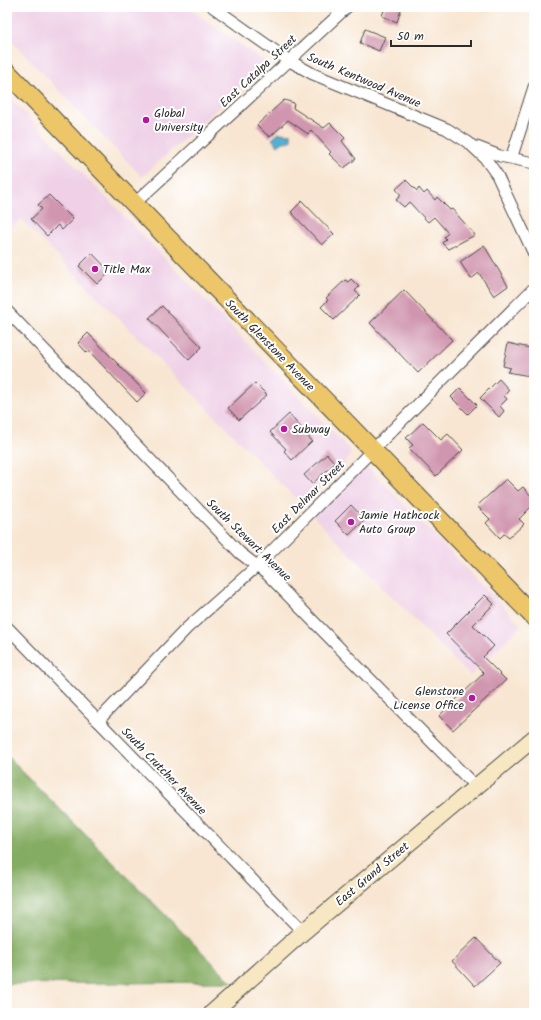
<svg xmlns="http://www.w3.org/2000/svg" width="541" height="1020" viewBox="0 0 541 1020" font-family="Kalam,sans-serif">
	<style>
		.built { fill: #efd0e7 }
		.forest { fill: #84ac62; stroke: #586c46 }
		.water { fill: #56aed3; stroke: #406c7f }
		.building { fill: #d095af }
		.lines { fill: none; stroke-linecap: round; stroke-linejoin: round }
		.minor-casing { stroke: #4a4744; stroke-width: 13 }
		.secondary-casing { stroke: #4a4744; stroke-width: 18 }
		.primary-casing { stroke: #4a4744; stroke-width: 20 }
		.minor { stroke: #fff; stroke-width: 11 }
		.secondary { stroke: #f7e8c3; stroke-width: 16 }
		.primary { stroke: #ecc669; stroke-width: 18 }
		.poi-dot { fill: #b5179e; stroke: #fff; stroke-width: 1.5 }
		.labels { text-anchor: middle; stroke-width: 4; stroke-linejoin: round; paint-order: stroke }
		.street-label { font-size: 12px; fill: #2b2b2b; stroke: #fff }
		.poi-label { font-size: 12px; fill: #2b2b2b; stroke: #fff; text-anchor: start }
	</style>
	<rect width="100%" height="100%" fill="#fff"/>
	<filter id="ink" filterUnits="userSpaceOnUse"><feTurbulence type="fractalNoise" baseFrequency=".025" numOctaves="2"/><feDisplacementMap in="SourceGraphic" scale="8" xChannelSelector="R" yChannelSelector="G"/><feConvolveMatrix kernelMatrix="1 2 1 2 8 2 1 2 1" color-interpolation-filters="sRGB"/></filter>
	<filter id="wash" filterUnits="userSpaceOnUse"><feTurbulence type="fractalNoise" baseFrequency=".012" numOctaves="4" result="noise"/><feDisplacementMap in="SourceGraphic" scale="16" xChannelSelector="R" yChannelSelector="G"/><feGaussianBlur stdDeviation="0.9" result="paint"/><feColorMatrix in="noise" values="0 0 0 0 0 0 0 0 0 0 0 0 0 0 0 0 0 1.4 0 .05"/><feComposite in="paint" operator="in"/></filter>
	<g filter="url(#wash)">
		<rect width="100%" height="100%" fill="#f8e6d2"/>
		<g class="built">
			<polygon points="7,7 189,7 195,13 267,63 142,177 7,36"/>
			<polygon points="7,95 349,449 351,453 345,463 303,506 21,219 7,232"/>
			<polygon points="364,467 369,469 521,625 470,676 312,515 360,468"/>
		</g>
		<polygon class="forest" points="7,756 232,982 7,984"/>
		<polygon class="water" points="279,133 291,134 291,141 283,142 278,146 272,139"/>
		<g id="blocks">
			<g class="building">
				<polygon points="385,7 402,7 397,22 382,16"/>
				<polygon points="365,29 385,37 379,51 360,43"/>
				<polygon points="284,100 294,103 293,108 324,128 330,123 345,138 342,141 356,159 344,168 329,154 331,152 311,130 308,134 288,120 270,137 266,134 257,125"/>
				<polygon points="406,180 417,191 419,188 424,194 427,191 435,200 437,197 450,210 452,209 475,235 448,249 442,243 446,239 444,237 448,233 434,217 428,222 409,202 404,207 396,200 401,195 396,189"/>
				<polygon points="49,195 73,219 62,230 58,225 47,236 31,219 42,209 38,205"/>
				<polygon points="302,201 334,234 322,245 291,212"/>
				<polygon points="484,245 508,286 494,296 479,273 471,279 460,262"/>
				<polygon points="92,253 110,272 97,284 79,266"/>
				<polygon points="351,279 359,287 355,291 360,295 334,320 321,307 328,300 326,298 345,280 348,282"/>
				<polygon points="404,290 452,340 418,373 370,323"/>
				<polygon points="162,306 202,347 189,360 149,318"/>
				<polygon points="88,333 146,393 137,402 89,351 87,353 78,343"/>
				<polygon points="508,343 534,349 530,376 507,372 511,368 503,366"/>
				<polygon points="499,379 509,390 504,396 507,399 500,406 504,411 499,417 480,398"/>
				<polygon points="255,383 267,395 239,420 228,408"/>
				<polygon points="460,388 477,405 468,414 451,397"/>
				<polygon points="289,414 312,441 292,460 284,451 286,449 270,432"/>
				<polygon points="423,422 441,440 448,434 463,450 436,476 409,448 413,445 406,438"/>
				<polygon points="327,454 335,463 312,484 304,475"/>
				<polygon points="506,479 518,491 523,487 534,499 534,504 519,519 524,524 509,538 504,534 500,538 486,523 490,519 477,506"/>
				<polygon points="351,505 365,520 349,535 335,521"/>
				<polygon points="485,595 494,604 473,625 494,646 483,657 506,680 453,730 439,716 484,673 446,634"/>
				<polygon points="476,938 500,963 475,986 452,961"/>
			</g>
		</g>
	</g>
	<g filter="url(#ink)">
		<use href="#blocks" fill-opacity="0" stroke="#4a4744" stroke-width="1"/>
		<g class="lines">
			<g class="minor-casing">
				<g id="minor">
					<polyline points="213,7 288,60 313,74 447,129 469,143 485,158 497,175 534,254"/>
					<polyline points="477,147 500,156 534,163"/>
					<polyline points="511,159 534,87"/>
					<polyline points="134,204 347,7"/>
					<polyline points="7,311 240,553 267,574 475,786"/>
					<polyline points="7,627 303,932"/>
					<polyline points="98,721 187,628 257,566 534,288"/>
				</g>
			</g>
			<g class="secondary-casing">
				<polyline id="secondary" points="212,1013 303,932 534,738"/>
			</g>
			<g class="primary-casing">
				<polyline id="primary" points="7,72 534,617"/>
			</g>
			<use href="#minor" class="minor"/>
			<use href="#secondary" class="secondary"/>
			<use href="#primary" class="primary"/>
		</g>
	</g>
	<g class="poi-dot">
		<circle cx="146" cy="120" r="4"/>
		<circle cx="95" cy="269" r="4"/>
		<circle cx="284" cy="429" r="4"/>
		<circle cx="351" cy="522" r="4"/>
		<circle cx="472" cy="698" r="4"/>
	</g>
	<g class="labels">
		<g class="street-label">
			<text transform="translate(258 71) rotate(-43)" y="4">East Catalpa Street</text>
			<text transform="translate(364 80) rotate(23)" y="4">South Kentwood Avenue</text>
			<text transform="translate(270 345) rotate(46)" y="4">South Glenstone Avenue</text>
			<text transform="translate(308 497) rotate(-45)" y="4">East Delmar Street</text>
			<text transform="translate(249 540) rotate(44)" y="4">South Stewart Avenue</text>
			<text transform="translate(164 771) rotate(46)" y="4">South Crutcher Avenue</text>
			<text transform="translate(372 874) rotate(-40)" y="4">East Grand Street</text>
		</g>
		<g class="poi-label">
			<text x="154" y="117">Global<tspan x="154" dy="14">University</tspan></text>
			<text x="103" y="273">Title Max</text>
			<text x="292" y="433">Subway</text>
			<text x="359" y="519">Jamie Hathcock<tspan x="359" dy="14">Auto Group</tspan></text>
			<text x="464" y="695" text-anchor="end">Glenstone<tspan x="464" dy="14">License Office</tspan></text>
		</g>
	</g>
	<rect width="541" height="1020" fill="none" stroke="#fff" stroke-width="24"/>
	<path d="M391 40v6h80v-6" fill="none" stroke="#2b2b2b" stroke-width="2"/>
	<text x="397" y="40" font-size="12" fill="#2b2b2b" stroke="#ffffff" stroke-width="3" paint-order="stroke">50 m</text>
</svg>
